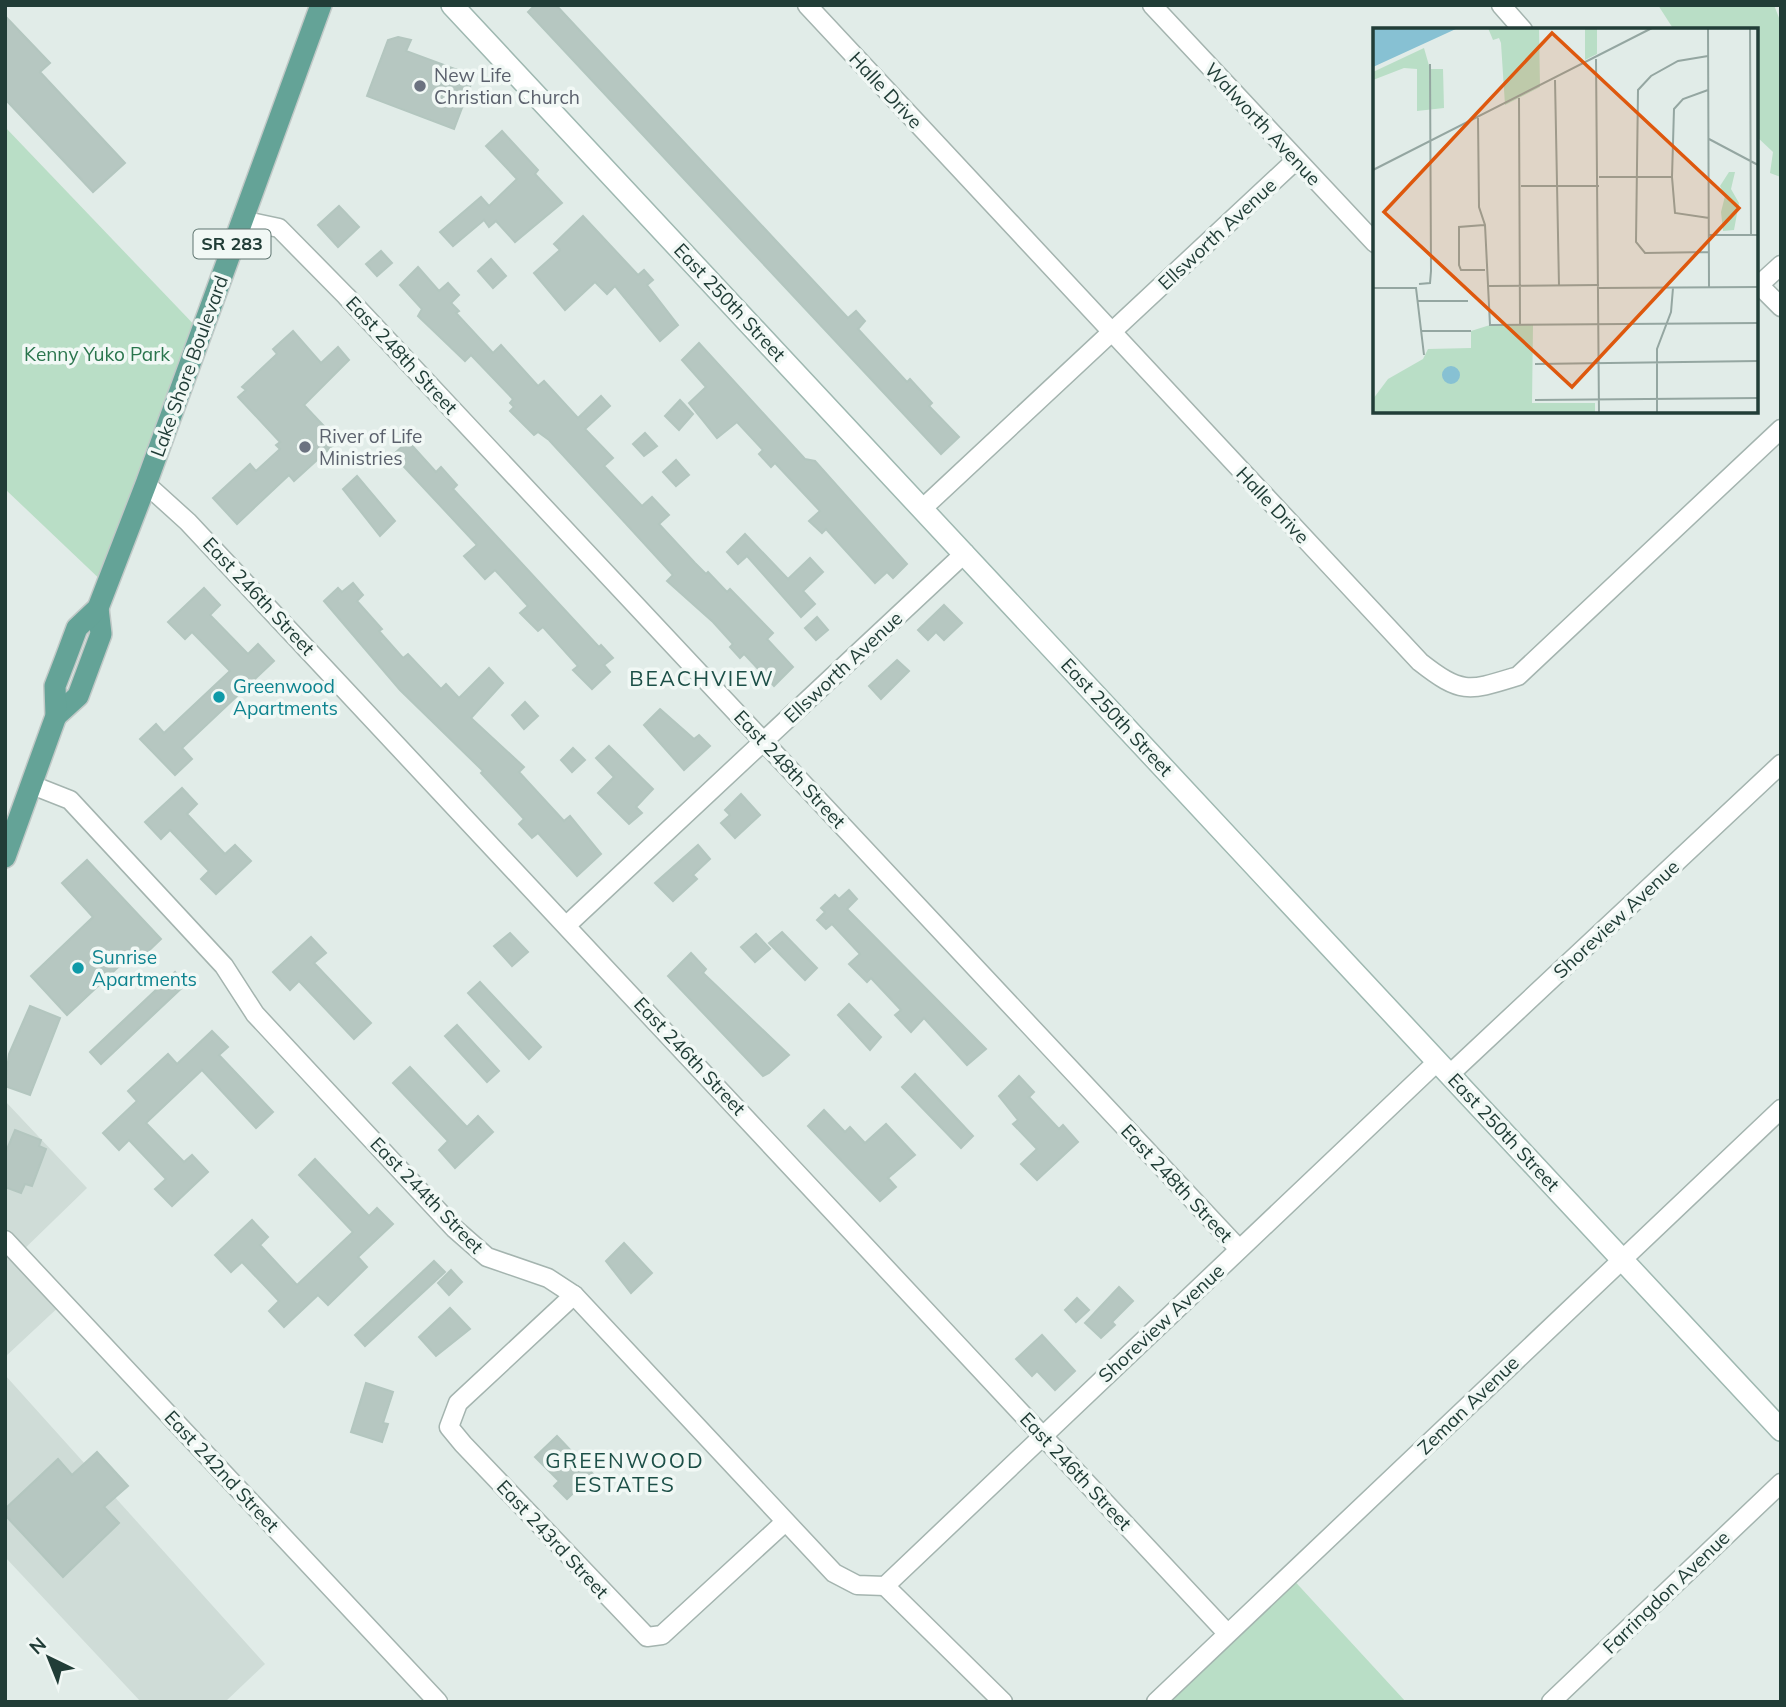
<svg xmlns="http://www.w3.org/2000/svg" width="1786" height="1707" viewBox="0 0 1786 1707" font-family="Mulish,sans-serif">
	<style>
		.built { fill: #cfdcd7 }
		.green { fill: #b9dec6 }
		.building { fill: #b6c7c1; stroke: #b3c6bf; stroke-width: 2 }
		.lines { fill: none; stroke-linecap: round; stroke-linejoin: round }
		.street-casing { stroke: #a4b4af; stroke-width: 21 }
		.secondary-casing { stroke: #9fb8b1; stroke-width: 24 }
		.primary-casing { stroke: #c1c9c7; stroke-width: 24 }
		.street { stroke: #fff; stroke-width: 18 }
		.secondary { stroke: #fff; stroke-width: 21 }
		.primary { stroke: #64a397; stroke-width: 21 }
		.worship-dot { fill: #6b7280; stroke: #f1f8f5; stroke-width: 2.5 }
		.culture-dot { fill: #0f9aa8; stroke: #f1f8f5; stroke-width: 2.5 }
		.labels { text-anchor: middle; stroke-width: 7; stroke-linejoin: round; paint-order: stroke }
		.shield { fill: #f1f8f5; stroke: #5f7570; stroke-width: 2 }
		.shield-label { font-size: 18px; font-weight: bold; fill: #213d37 }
		.worship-label { font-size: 19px; fill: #5b616d; stroke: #f1f8f5; text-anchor: start }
		.street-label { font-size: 19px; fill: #213d37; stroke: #f1f8f5 }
		.park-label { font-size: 19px; fill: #2a754d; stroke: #f1f8f5 }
		.culture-label { font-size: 19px; fill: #0d838f; stroke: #f1f8f5; text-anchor: start }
		.neighbourhood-label { font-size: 21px; letter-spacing: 2px; fill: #1c4f47; stroke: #f1f8f5 }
		.inset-road { fill: none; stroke: #94a6a1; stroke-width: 2 }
		.view { fill: #de580e; fill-opacity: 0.15; stroke: #de580e; stroke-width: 3.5 }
		.inset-edge { fill: none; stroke: #213d37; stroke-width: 3.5 }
	</style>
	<rect width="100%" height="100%" fill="#e1ece8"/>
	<g class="built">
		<polygon points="5,1101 87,1188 19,1254 64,1302 5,1357"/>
		<polygon points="5,1375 265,1664 225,1702 141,1702 5,1557"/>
	</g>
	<g class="green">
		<polygon points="1658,5 1774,5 1781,23 1781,177 1770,173 1773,152 1756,136 1756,30 1674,30"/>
		<polygon points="5,127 201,332 106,585 5,489"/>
		<polygon points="1289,1575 1406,1702 1156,1702"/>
	</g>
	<g class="building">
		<polygon points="535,5 556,5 848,318 856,311 865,321 858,329 907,382 910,379 932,403 929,406 959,437 941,454 528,12"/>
		<polygon points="5,16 50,63 40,72 125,163 93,192 5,99"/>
		<polygon points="398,37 411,40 406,51 474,76 454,129 367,96 388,40"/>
		<polygon points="502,131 538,170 535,174 562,203 515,242 496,221 489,227 484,220 453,246 440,232 481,197 489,206 517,179 486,146"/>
		<polygon points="339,206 359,227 338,247 318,225"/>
		<polygon points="583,216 638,275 644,270 653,280 647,285 678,325 660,341 615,286 607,294 595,282 565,310 534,273 560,250 554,244"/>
		<polygon points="381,251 392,263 377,276 366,264"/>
		<polygon points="491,259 506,276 493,288 478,271"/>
		<polygon points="418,267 439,291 448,283 459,295 451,303 459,311 456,313 493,353 501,345 538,386 544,381 578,418 601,396 610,406 585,429 613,458 604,466 642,506 652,497 669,515 659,524 695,563 706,574 708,572 727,592 730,589 773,633 767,639 793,667 774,686 747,657 744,654 740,658 730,647 733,644 713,622 667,581 673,575 549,440 538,432 534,435 510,411 514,407 510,403 513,399 471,355 465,361 418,316 422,309 400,285"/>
		<polygon points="293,331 321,363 338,347 349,360 304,405 338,441 294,481 289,475 237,524 213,498 250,464 256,471 280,449 276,445 280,442 238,397 246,390 242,387 277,354 273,349"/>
		<polygon points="699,343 805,459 815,461 907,564 893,578 887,572 875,583 826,529 822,533 809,521 820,511 775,463 771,467 759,454 763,450 737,422 717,438 689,403 706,387 682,360"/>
		<polygon points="680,400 693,414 679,430 665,416"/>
		<polygon points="645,433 657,446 644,456 633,444"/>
		<polygon points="408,441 436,472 441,467 457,485 453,489 599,647 601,645 613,658 604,665 610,672 592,689 573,670 578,666 543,627 538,631 520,613 528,606 495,570 485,579 464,556 477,545 393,455"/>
		<polygon points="676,460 689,475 676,486 663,472"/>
		<polygon points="357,476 395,521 380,536 343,489"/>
		<polygon points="745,534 788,579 810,558 823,572 803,591 815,604 801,617 747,556 738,564 727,552"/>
		<polygon points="353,583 363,595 357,601 382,629 379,631 403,658 408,654 441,689 446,684 459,698 489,668 503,683 471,718 524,767 519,772 564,821 570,816 601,854 577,876 538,833 532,838 519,824 524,819 481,773 483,771 400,690 324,601 338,588 342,592"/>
		<polygon points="204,588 220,605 210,615 248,654 258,644 274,661 182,748 192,759 175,775 140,739 156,724 164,733 230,671 192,632 185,639 168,622"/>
		<polygon points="944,605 962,623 944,640 936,632 928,640 918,630"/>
		<polygon points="817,617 828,630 816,640 805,628"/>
		<polygon points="897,660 909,671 881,699 869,686"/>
		<polygon points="525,702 538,716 524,729 512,715"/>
		<polygon points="660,709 694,739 699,735 710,746 684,770 644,725"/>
		<polygon points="609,746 653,789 636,807 642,813 629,824 598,793 614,777 596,758"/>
		<polygon points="573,748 585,760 572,772 561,760"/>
		<polygon points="182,788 197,804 187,814 225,854 235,845 251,861 216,894 201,879 209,871 170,830 161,839 145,822"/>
		<polygon points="741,794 760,815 735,838 721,823 730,815 725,810"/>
		<polygon points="698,845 710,859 693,875 697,879 673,901 655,883"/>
		<polygon points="87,860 161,939 136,963 130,956 67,1015 31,976 93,917 62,883"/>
		<polygon points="849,890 857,899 847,909 986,1049 967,1065 924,1018 911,1032 895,1015 901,1010 871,978 867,982 849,964 860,954 832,924 826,929 817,920 825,912 821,908 835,895 839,899"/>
		<polygon points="782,932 817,968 805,980 769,943"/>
		<polygon points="510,933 528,952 512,966 494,946"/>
		<polygon points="756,934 770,949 755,962 741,947"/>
		<polygon points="311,937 326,953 314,963 371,1023 354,1039 299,981 290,990 273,972"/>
		<polygon points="691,953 706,969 703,973 789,1055 769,1073 763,1076 668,976"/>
		<polygon points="175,972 186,984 101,1064 90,1052"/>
		<polygon points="480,982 541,1047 529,1059 468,993"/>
		<polygon points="849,1004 881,1037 870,1050 838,1015"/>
		<polygon points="30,1006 60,1018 30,1095 5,1086 9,1054"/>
		<polygon points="457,1025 499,1071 487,1082 445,1036"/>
		<polygon points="212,1031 228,1047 219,1055 273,1112 256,1128 202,1070 146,1123 184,1162 192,1155 208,1172 172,1206 155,1189 166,1179 129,1140 119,1150 103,1133 137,1101 128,1091 168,1054 177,1064"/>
		<polygon points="410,1067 467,1127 478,1116 493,1132 455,1168 439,1150 448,1141 393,1083"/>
		<polygon points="915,1074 973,1136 961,1148 902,1087"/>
		<polygon points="1019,1076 1034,1092 1029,1097 1059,1129 1063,1125 1078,1142 1037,1180 1021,1164 1037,1149 1013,1124 1018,1120 999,1096"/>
		<polygon points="824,1110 845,1132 850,1127 865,1143 886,1124 915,1155 888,1178 896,1187 880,1201 808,1126"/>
		<polygon points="15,1130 41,1140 39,1146 46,1149 32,1186 25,1184 21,1193 5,1187 5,1154"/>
		<polygon points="315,1159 369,1216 377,1208 393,1224 358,1257 367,1267 328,1305 318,1295 284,1327 269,1311 279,1301 242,1262 231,1272 215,1255 252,1220 268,1237 260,1245 297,1285 353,1232 299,1175"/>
		<polygon points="624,1243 652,1273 631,1293 606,1261"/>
		<polygon points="434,1261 445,1272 365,1346 355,1335"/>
		<polygon points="451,1270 462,1282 449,1295 438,1283"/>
		<polygon points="1119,1287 1133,1301 1112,1322 1115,1325 1101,1338 1085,1323"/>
		<polygon points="1077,1298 1089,1310 1076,1322 1065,1310"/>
		<polygon points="450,1308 470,1329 436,1356 419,1337"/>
		<polygon points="1042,1335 1075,1371 1055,1390 1037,1371 1032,1376 1016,1359"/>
		<polygon points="366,1383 393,1392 383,1423 388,1424 382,1442 351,1432"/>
		<polygon points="557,1436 593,1474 567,1499 554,1486 559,1481 535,1457"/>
		<polygon points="97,1452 128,1486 104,1507 119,1523 63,1577 5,1515 5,1509 58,1459 72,1475"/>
	</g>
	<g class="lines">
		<g class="street-casing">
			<g id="street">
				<path d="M807,5L1420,662C1462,695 1469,691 1518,676L1781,429"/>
				<polyline points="1152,5 1375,243"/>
				<polyline points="1501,5 1523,30"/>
				<polyline points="241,220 279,228 346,296 1239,1249"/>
				<polyline points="1756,282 1781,307"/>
				<polyline points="1759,285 1781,265"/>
				<polyline points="146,484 188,522 1227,1633"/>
				<polyline points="923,508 1296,160"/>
				<polyline points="32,785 70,800 224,966 255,1014 455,1229 487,1257 548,1278 574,1295 834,1573 857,1585 885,1586"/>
				<polyline points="568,924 965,553"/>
				<polyline points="1450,1074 1781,764"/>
				<polyline points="5,1240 438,1702"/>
				<polyline points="574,1295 458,1403 449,1427 463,1444 647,1637 662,1635 785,1522"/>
				<polyline points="885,1586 1438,1061"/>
				<polyline points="885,1586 1003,1702"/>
				<polyline points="1156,1702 1781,1109"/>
				<polyline points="1551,1702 1781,1483"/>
			</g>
		</g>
		<g class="secondary-casing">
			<polyline id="secondary" points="452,5 1781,1430"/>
		</g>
		<g class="primary-casing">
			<g id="primary">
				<polyline points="56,716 78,696 101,634 98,608"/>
				<polyline points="5,857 56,716 55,686 65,660 77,628 98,608 146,484 321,5"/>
			</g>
		</g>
		<use href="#street" class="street"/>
		<use href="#secondary" class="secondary"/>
		<use href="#primary" class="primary"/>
	</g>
	<g class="worship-dot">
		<circle cx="420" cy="86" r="7"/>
		<circle cx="305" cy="447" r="7"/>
	</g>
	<g class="culture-dot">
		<circle cx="219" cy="697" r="7"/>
		<circle cx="78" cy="968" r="7"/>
	</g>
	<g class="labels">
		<rect class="shield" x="193.5" y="229.5" width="77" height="29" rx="5"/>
		<g class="shield-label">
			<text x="232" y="250">SR 283</text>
		</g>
		<g class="worship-label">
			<text x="434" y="82">New Life<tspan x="434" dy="22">Christian Church</tspan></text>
			<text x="319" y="443">River of Life<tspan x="319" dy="22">Ministries</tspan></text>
		</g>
		<g class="street-label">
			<text transform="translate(886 90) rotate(47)" y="7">Halle Drive</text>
			<text transform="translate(1263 124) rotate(47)" y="7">Walworth Avenue</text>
			<text transform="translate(1217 234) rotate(-43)" y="7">Ellsworth Avenue</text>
			<text transform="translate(730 302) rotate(47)" y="7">East 250th Street</text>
			<text transform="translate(402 355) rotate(47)" y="7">East 248th Street</text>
			<text transform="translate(189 366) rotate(-70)" y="7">Lake Shore Boulevard</text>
			<text transform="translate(1273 505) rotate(47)" y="7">Halle Drive</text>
			<text transform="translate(259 596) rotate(47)" y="7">East 246th Street</text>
			<text transform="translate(843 667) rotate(-43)" y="7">Ellsworth Avenue</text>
			<text transform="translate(1117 717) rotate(47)" y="7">East 250th Street</text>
			<text transform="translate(790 769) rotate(47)" y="7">East 248th Street</text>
			<text transform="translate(1616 919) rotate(-43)" y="7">Shoreview Avenue</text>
			<text transform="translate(690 1056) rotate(47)" y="7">East 246th Street</text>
			<text transform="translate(1504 1132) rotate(47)" y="7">East 250th Street</text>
			<text transform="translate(1177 1183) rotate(47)" y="7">East 248th Street</text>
			<text transform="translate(427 1195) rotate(46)" y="7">East 244th Street</text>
			<text transform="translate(1161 1323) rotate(-43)" y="7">Shoreview Avenue</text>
			<text transform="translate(1468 1405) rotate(-44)" y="7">Zeman Avenue</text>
			<text transform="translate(222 1471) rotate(47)" y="7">East 242nd Street</text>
			<text transform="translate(1076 1471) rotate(47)" y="7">East 246th Street</text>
			<text transform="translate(553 1539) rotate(47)" y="7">East 243rd Street</text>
			<text transform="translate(1666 1592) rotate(-44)" y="7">Farringdon Avenue</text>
		</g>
		<g class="park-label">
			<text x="97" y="361">Kenny Yuko Park</text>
		</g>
		<g class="culture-label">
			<text x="233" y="693">Greenwood<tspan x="233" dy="22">Apartments</tspan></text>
			<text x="92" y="964">Sunrise<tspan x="92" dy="22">Apartments</tspan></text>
		</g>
		<g class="neighbourhood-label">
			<text x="702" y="686">BEACHVIEW</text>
			<text x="625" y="1468">GREENWOOD<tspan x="625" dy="24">ESTATES</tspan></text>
		</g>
	</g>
	<g transform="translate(1373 28)">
		<rect width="385" height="385" fill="#e1ece8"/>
		<path d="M115,0H166L167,59L132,77L128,15L126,10L120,12ZM212,0H224V26L212,32ZM51,20L57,41H70L71,80L44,83V41L31,40L0,52V44ZM356,144H362L358,161L366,175L361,202L350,203L348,184L352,168L347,158ZM117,297H160L159,375H222V385H0V371L15,351L50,331L55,321L98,320V303Z" fill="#b9dec6"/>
		<path d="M0,0H85L0,39ZM69 347a9 9 0 1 1 18 0a9 9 0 1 1-18 0Z" fill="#87c1d3"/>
		<path class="inset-road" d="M335,0L336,259M377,0L378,207M335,28L305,33L278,48L265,62L263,214L272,225L336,224M223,31L226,385M182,52L186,258M335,62L310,71L301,81L299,149L302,185L336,190M146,70L147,297M105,90L106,179L112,197L117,297L385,295M336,111L385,137M0,142L279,0M226,149H299M148,158H226M111,197L86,199V237L88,242H112M335,207H385M46,256L57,255L58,243L57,36M116,258L226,257M0,260H43L51,327M226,260L385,259M44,273H95M48,303H98M162,336L385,333M162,372L385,370M284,385V321L298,284L300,260"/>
		<path class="view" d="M179,5L366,180L199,359L11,184Z"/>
		<rect width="385" height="385" class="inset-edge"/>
	</g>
	<rect width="1786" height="1707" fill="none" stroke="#213d37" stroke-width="14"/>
	<g transform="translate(49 1658) rotate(317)" stroke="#f1f8f5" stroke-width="5" paint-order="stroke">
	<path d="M0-5L12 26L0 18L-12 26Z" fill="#213d37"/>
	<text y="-10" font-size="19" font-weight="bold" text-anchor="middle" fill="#213d37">N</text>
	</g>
</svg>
